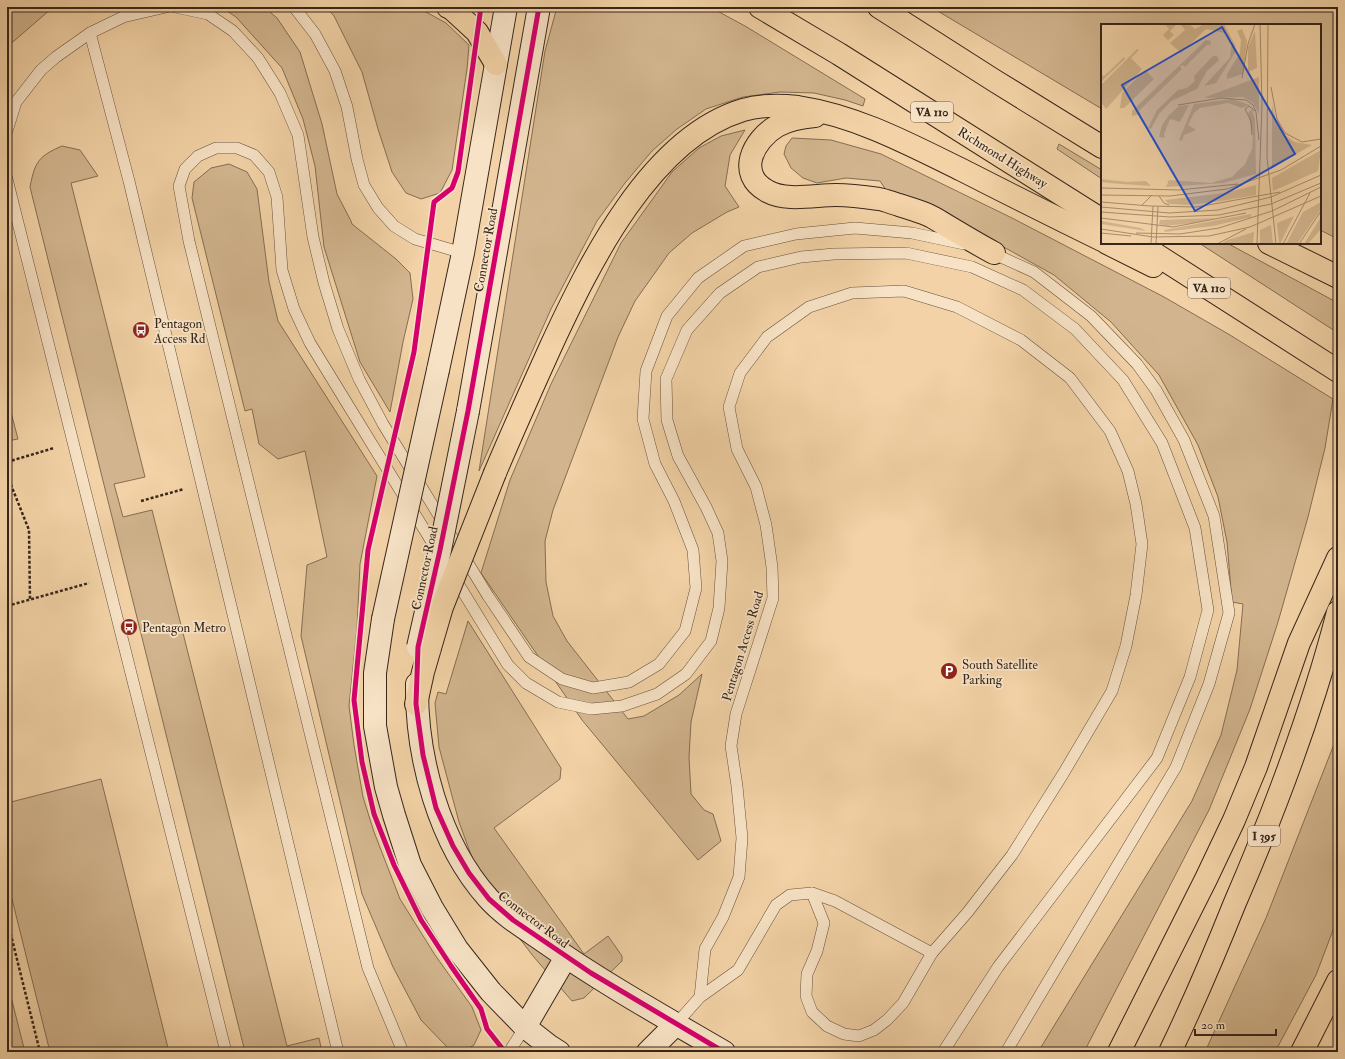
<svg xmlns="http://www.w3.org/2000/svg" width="1345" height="1059" viewBox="0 0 1345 1059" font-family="'IM FELL Double Pica',serif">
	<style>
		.green { fill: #d2b58e; stroke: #846e54 }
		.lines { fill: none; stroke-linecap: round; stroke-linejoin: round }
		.lane-casing { stroke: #66513e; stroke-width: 12 }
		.secondary-casing { stroke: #37261b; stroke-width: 24 }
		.highway-casing { stroke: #37261b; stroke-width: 24 }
		.path { stroke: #37261b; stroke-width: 2.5; stroke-dasharray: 3 2; stroke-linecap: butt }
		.lane { stroke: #f7e2c5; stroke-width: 11 }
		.secondary { stroke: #f7e2c5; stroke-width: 22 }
		.highway { stroke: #f2d2a6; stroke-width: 22 }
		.secondary-bridge-casing { stroke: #37261b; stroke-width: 24; stroke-linecap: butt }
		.highway-bridge-casing { stroke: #37261b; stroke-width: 24; stroke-linecap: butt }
		.secondary-bridge { stroke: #f7e2c5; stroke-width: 22 }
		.highway-bridge { stroke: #f2d2a6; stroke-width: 22 }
		.cycleway-casing { stroke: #f7e2c5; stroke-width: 8 }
		.cycleway { stroke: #d6006c; stroke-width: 5 }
		.labels { text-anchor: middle; stroke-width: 3.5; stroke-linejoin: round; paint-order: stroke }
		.shield { fill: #f7e2c5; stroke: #715e4e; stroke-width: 1 }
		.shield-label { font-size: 12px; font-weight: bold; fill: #37261b }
		.street-label { font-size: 13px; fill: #37261b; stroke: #f7e2c5 }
		.poi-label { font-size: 13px; fill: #37261b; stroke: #f7e2c5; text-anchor: start }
		.inset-road { fill: none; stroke: #a78d6e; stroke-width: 1 }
		.view { fill: #1d4ed8; fill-opacity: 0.15; stroke: #1d4ed8; stroke-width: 2 }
		.inset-edge { fill: none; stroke: #37261b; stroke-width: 2 }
	</style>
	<rect width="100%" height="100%" fill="#f2d2a6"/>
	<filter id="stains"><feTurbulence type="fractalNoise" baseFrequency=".005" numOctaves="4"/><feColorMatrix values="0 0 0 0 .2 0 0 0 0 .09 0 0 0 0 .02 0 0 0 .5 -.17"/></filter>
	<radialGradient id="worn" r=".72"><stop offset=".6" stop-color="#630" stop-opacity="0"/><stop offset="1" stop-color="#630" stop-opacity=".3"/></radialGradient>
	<g class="green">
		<polygon points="7,7 56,7 51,9 7,47"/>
		<polygon points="221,7 264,7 277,18 300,52 322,124 337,194 351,221 352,224 396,259 410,273 413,299 403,342 390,412 360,362 324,247 315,166 303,119 282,68 236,17"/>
		<polygon points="326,7 417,7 446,23 469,45 467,69 452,170 440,193 421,199 406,193 392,172 378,129 362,72 334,16"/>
		<polygon points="557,7 710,7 745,26 865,99 863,106 845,100 814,93 780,92 743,97 706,109 677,129 652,151 625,183 597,221 551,309 479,471 545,51"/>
		<polygon points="931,7 1338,7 1338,239 1320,230 1320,25 1102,25 1102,109"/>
		<polygon points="745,130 730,155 725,186 739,207 727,212 692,233 669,253 635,301 618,337 553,510 545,541 546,582 553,616 567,641 628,719 644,716 679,695 702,674 691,722 689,757 691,794 704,810 713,814 721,841 698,860 582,720 481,573 510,480 551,384 621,243 672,172 699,148 721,136"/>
		<polygon points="792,138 831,140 881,154 1012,218 1164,297 1230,335 1333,399 1325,448 1308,517 1278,622 1250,709 1209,810 1084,1052 1038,1052 1192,801 1221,735 1237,670 1243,604 1232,602 1227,542 1218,497 1198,445 1159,375 1111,322 1054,275 1000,245 902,214 880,181 846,178 817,183 803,178 791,168 784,154 786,146"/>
		<polygon points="1059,144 1102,170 1102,179 1057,149"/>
		<path d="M62,146L80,150L98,176L71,183L145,477L114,484L123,517L152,510L287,1046L319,1038L322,1052H245L30,187C35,161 39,156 62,146Z"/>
		<polygon points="229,164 247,172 257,189 269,282 278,321 377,476 360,564 357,628 349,706 354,745 363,797 374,832 400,899 435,955 472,1007 481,1030 474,1045 463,1052 458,1052 448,1048 421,1020 393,967 362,894 301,636 307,565 327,557 305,451 278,459 259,444 252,409 245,411 192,198 194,182 211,168"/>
		<polygon points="1199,243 1227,243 1338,303 1338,333"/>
		<polygon points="7,397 18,439 7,441"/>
		<polygon points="468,621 561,768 560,779 494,828 584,954 608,936 622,956 622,961 584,998 572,1001 533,956 514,931 474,863 459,822 439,747 435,703 438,692 446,694"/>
		<polygon points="1338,734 1338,917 1316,975 1275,1052 1205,1052 1266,918"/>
		<polygon points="101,779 169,1052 50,1052 7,879 7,803"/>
		<polygon points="7,981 25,1052 7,1052"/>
	</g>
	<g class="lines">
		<g class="lane-casing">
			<g id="lane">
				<polyline points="175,7 208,14 233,31 258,58 280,93 298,135 313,237 324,283 338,329 359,379 383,424 488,596 529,657 562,679 593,688 629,682 659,664 685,631 696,588 693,550 674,501 655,464 643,419 646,371 667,316 698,278 744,246 796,234 855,228 912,233 964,244"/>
				<polyline points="294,7 315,34 335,71 347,107 357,159 364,185 378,208 394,226 415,239 463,253"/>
				<polyline points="90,33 129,181 338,1052"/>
				<polyline points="7,131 16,102 41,70 56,57 90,33 123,17 166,7"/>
				<polyline points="7,179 226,1052"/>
				<polyline points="990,252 1034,272 1091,316 1137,364 1156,390 1184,440 1214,516 1229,613 1209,684 1176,767 1006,1052"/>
				<polyline points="454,577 508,665 526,683 558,702 591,709 622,706 657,694 686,674 711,641 719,608 722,561 718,533 706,507 678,456 667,420 666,379 687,330 720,293 758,267 801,257 834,254 906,253 972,267 1023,290 1075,329 1123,380 1162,443 1195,528 1208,610 1190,677 1157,758 998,967 943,1052"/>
				<polyline points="812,893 824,923 817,951 807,974 806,996 812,1012 827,1026 844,1034 859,1036 874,1030 887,1020 903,1003 932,953"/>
				<polyline points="676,1024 700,997 738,970 776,905 790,895 812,893 835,901 932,953 967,913 1012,855 1063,774 1112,691 1126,646 1136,595 1142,544 1136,504 1128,471 1110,431 1070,378 1021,340 957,307 904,291 852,293 809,307 767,337 740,373 729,407 737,449 756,487 766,525 772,567 773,598 736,714 731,746 737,786 742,838 739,877 723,917 705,949 700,997"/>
				<polyline points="403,1052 368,968 189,241 179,186 185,169 198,156 216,148 237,148 254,155 269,172 277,197 282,270 294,309 310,343 438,552"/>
				<polyline points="509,1052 525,1027"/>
			</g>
		</g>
		<g class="secondary-casing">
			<g id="secondary">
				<polyline points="438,370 463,253 506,7"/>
				<polyline points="468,411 539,7"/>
				<polyline points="383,619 375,673 375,726 386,787 394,815 410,865 432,908 457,949 491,992 525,1027 548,1045 559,1052"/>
				<path d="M417,684C416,757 439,843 488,898C504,916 526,929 546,943C603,983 664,1017 724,1052"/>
				<polyline points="525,1027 566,957"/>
				<polyline points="648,1052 676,1024"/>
			</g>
		</g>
		<g class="highway-casing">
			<g id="highway">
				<polyline points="448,7 452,9 477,32 496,64"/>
				<polyline points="760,7 839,54 1102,220"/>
				<polyline points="879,7 995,81 1102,147"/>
				<path d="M815,116C802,117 789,119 777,126C753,140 736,174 767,191C786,202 815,195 836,195C850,195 865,197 879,199C885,200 892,203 899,205C908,208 919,211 928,215C935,218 942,223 949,227C964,236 979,245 994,253"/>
				<polyline points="1107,243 1153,266"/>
				<polyline points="1138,243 1338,371"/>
				<polyline points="1269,243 1338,277"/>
				<path d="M495,473C513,430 532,388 551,346C589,264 650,138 743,110C760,105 780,105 798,107C857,116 909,144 962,170C1009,194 1055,217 1102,240"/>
				<polyline points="416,704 423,672 430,648"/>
				<polyline points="1119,1052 1206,879 1234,820 1256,767 1299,643 1338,558"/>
				<path d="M1170,1052C1193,1004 1214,955 1234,905C1275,810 1312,713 1338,612"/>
				<polyline points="1302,1052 1338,981"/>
			</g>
		</g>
		<g class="path">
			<polyline points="7,462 54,448"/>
			<polyline points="7,475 29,530 30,599"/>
			<polyline points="141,501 184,489"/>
			<polyline points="7,606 89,583"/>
			<polyline points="7,919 40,1052"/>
		</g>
		<use href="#lane" class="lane"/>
		<use href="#secondary" class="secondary"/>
		<use href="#highway" class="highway"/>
		<g class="secondary-bridge-casing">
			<g id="secondary-bridge">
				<polyline points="383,619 438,370"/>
				<polyline points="418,647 440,550 468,411"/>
			</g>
		</g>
		<g class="highway-bridge-casing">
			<polyline id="highway-bridge" points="430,648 442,607 495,473"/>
		</g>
		<use href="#secondary-bridge" class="secondary-bridge"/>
		<use href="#highway-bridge" class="highway-bridge"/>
		<g class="cycleway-casing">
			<g id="cycleway">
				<polyline points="481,7 458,172 452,188 434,202 414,352 368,550 354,700 362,762 374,814 394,865 421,920 451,966 481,1009 487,1029 505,1052"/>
				<polyline points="539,7 468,411 440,550 418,647 416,704 423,755 436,808 453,846 469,873 489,899 513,920 591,973 724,1052"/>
			</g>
		</g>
		<use href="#cycleway" class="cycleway"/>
	</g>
	<defs>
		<g id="bus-disc" transform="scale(0.9)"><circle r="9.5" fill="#8f2418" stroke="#f7e2c5"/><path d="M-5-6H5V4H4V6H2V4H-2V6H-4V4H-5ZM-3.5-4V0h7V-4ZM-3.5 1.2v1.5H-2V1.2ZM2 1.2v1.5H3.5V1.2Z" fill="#fff"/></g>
		<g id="parking-disc" transform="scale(0.9)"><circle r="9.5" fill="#8f2418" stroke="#f7e2c5"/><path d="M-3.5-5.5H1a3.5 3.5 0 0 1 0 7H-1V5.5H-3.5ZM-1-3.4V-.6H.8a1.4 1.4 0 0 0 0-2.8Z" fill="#fff"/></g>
	</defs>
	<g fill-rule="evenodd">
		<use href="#bus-disc" x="141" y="330"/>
		<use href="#bus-disc" x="129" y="627"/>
		<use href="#parking-disc" x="949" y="671"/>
	</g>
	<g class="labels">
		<g class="shield">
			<rect x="911" y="102" width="42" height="20" rx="3"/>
			<rect x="1188" y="278" width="42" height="20" rx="3"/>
			<rect x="1248" y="826" width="32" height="20" rx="3"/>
		</g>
		<g class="shield-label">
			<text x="932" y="116">VA 110</text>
			<text x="1209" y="292">VA 110</text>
			<text x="1264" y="840">I 395</text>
		</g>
		<g class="street-label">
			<text transform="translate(1003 157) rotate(32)" y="5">Richmond Highway</text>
			<text transform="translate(485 250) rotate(-80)" y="5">Connector Road</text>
			<text transform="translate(424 568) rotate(-78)" y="5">Connector Road</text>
			<text transform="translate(742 646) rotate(-73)" y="5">Pentagon Access Road</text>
			<text transform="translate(534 919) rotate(37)" y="5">Connector Road</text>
		</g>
		<g class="poi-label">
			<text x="154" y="328">Pentagon<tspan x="154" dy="15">Access Rd</tspan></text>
			<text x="142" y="632">Pentagon Metro</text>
			<text x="962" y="669">South Satellite<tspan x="962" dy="15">Parking</tspan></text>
		</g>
	</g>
	<g transform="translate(1101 24)">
		<rect width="220" height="220" fill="#f2d2a6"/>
		<path d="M64,0H76L69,7L73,11L67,16L62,11L68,5ZM79,0H88L94,5L101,1L123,0L134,21L135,27L115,59L103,62L129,34L131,17L123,9L105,5L80,29L69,19L84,6ZM141,5L146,17L142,50L126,55V50L139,29L140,16L136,7ZM154,7L156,44L147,48V23ZM105,16L110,17L109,22L107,20L84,43L81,41L79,43L81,45L38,87L40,90L31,92V87ZM36,25L38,26L30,34L41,45L5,85L0,78V61ZM112,32H116L118,36L106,47L96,65L70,77L58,90L50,105L47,104L56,86L77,66L86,64L94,57L93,52ZM23,33L24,35L0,58V50L3,52ZM44,46L53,55L23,84H19L21,69ZM158,53V90L152,79L142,73L102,74ZM131,75L149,81L141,84L127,79L99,84L93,89L87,101L95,106L83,111L81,117L78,116L93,80ZM171,80L175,97L182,110L194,118L211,121L171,144ZM88,81L79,98L69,95L63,110L64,114L58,113L61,101L68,91L78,82ZM151,85L154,95L155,150L122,159L65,163L68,156L110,159L131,153L144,140L151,125L152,111L147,89ZM220,126L217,147L172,167L171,154ZM0,155L26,158L45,157L50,162L8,159L0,158ZM155,161V171L120,177L87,181L68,180L64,176L124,169ZM220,178V185L196,220H185L202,188ZM150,190V193L112,202L64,208L63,206ZM193,192L179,220H178L176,199ZM220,193V205L207,220H203ZM115,194L92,199L65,202L58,200L59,196ZM0,197L40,204L45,207L0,200ZM170,201L172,220H159V206ZM153,208L152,220H120L126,216Z" fill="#d2b58e"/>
		<path class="inset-road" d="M167,0L166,133L175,220M141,54L147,20L154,0M170,63L176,95L184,109L201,118L220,115M77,81L120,74L145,76L152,81L155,88L158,116M151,111L150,97L144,85L148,82L154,87M0,164L78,166L137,160M0,171L69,172L126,165L180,146L220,122M58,172L63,179L68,181M0,178L49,182L96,183L179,168M41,181L51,171M0,183L68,189L117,186L170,173L220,151M0,188L69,193L118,191L170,180L220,159M0,194L72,203L145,189M0,205L52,213L108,212L149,203L220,172M0,209L30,212M35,209L79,210L118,204L171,187L220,163M50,220L52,182M55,220L57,182M116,220L145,205M156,220L161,80L159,0M182,220L209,169M198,220L220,187"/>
		<path class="view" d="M121,3L194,130L94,187L21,61Z"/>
		<rect width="220" height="220" class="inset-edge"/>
	</g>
	<rect width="1345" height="1059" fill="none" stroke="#f2d2a6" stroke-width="24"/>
	<rect x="8" y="8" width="1329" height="1043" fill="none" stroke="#37261b" stroke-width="2"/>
	<rect x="12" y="12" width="1321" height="1035" fill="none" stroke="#37261b"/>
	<path d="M1195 1029v6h81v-6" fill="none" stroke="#37261b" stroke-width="2"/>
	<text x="1201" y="1029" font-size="12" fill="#37261b" stroke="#f7e2c5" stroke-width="3" paint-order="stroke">20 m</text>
	<rect width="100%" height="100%" filter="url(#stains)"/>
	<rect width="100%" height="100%" fill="url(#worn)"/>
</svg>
